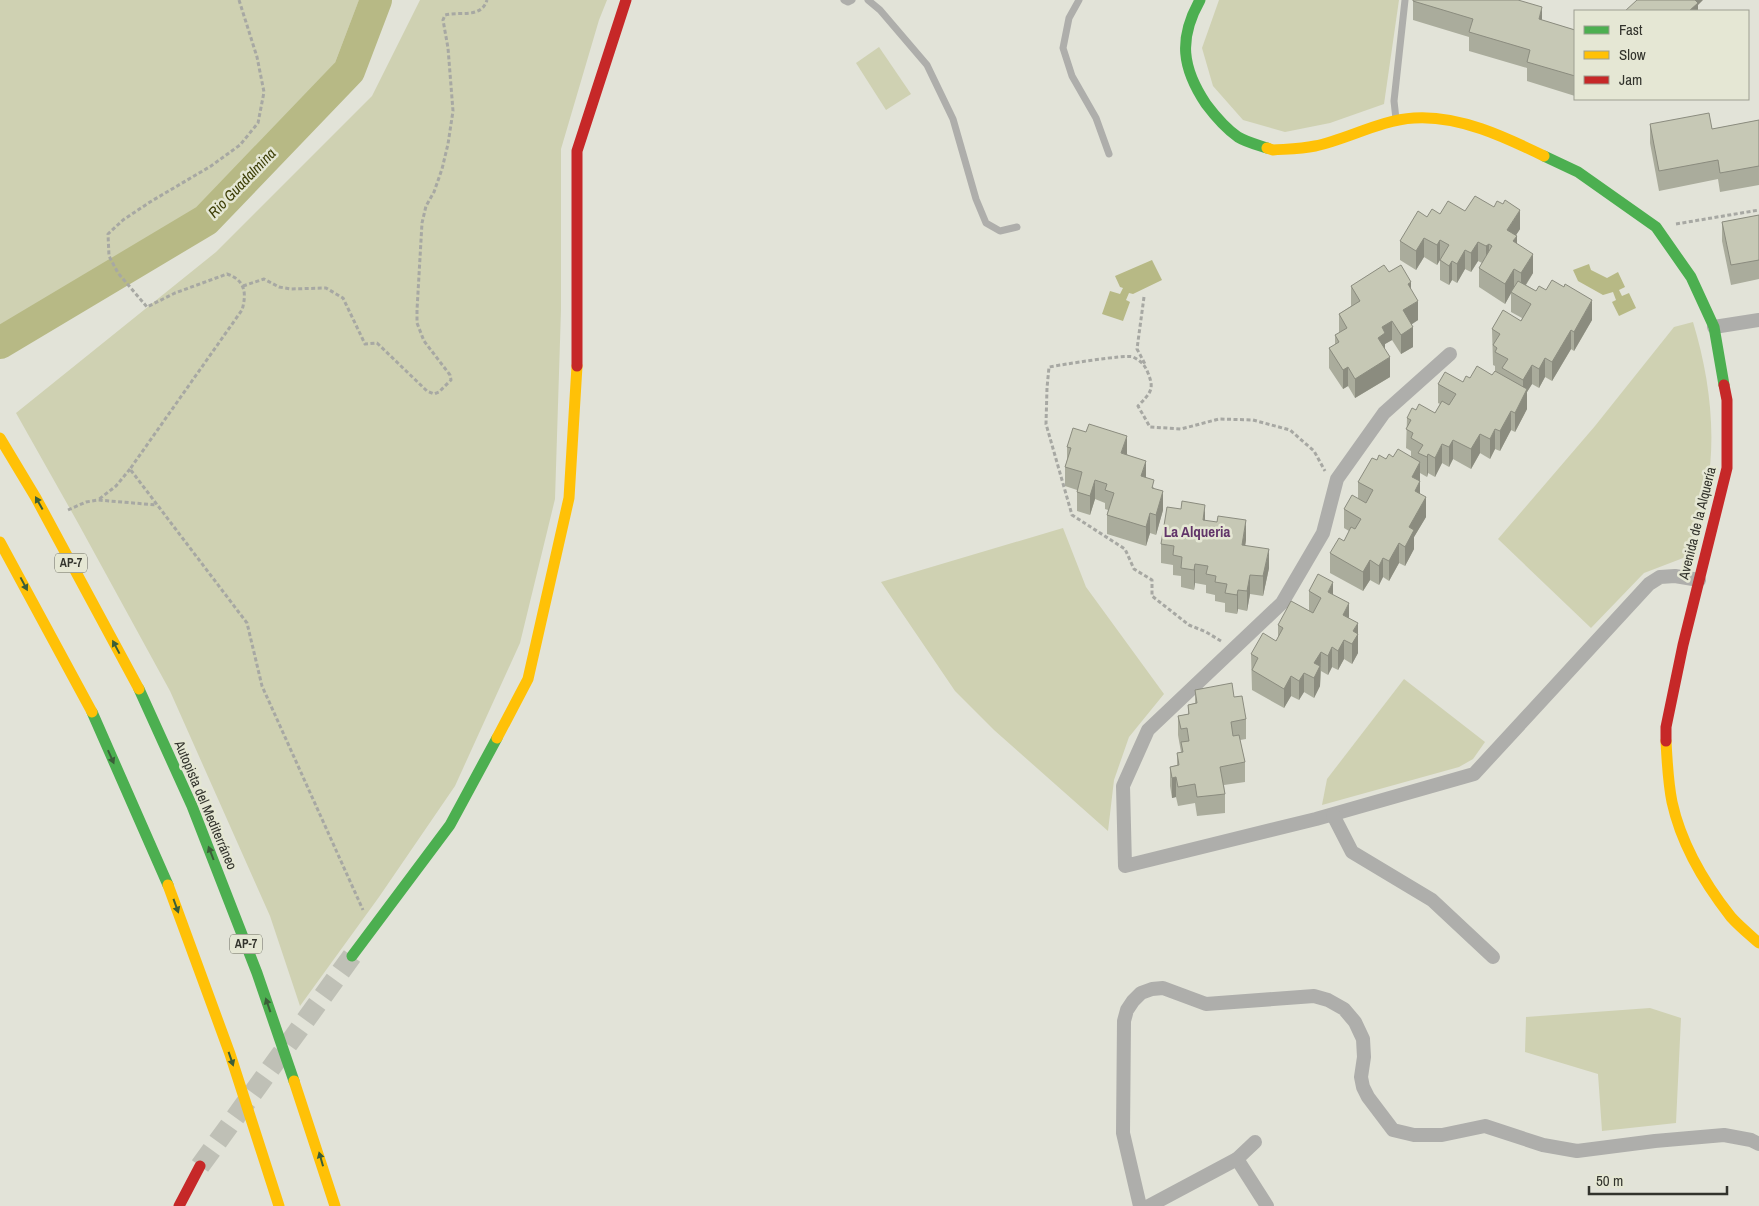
<svg xmlns="http://www.w3.org/2000/svg" width="1759" height="1206" viewBox="0 0 1759 1206" font-family="'Archivo Narrow',sans-serif">
	<style>
		.green { fill: #cfd1b2 }
		.water { fill: #b7b985 }
		.lines { fill: none; stroke-linecap: round; stroke-linejoin: round }
		.river { stroke: #b7b985; stroke-width: 32 }
		.secondary-tunnel { stroke: #bfc0b6; stroke-width: 20; stroke-dasharray: 20 10; stroke-linecap: butt }
		.path { stroke: #a7a8a3; stroke-width: 3; stroke-dasharray: 4 2.5; stroke-linecap: butt }
		.lane { stroke: #aeaeab; stroke-width: 7 }
		.street { stroke: #aeaeab; stroke-width: 14 }
		.fast { stroke: #4caf50; stroke-width: 11 }
		.slow { stroke: #ffc107; stroke-width: 11 }
		.jam { stroke: #c62828; stroke-width: 11 }
		.slow-bridge { stroke: #ffc107; stroke-width: 11 }
		.wall { fill: #aaac9c }
		.shaded-wall { fill: #8b8c7f }
		.building { fill: #c6c8b5; stroke: #8b8c7f }
		.oneway { fill: #3b5e39 }
		.labels { text-anchor: middle; stroke-width: 5; stroke-linejoin: round; paint-order: stroke }
		.shield { fill: #e5e7d4; stroke: #68695e; stroke-width: 1 }
		.shield-label { font-size: 12px; font-weight: bold; fill: #32332c }
		.street-label { font-size: 14px; fill: #32332c; stroke: #e5e7d4 }
		.water-label { font-size: 15px; font-style: italic; fill: #3c3d05; stroke: #e5e7d4 }
		.neighbourhood-label { font-size: 15px; font-weight: bold; fill: #613469; stroke: #e5e7d4 }
	</style>
	<rect width="100%" height="100%" fill="#e2e3d8"/>
	<g class="green">
		<polygon points="0,0 359,0 331,73 203,206 125,257 0,331"/>
		<polygon points="420,0 607,0 599,20 561,149 561,310 555,499 520,643 455,786 379,897 300,1006 270,916 170,691 78,523 16,413 216,252 372,96"/>
		<polygon points="1219,0 1399,0 1384,104 1330,123 1285,132 1243,120 1213,86 1202,48"/>
		<polygon points="879,47 911,94 886,110 856,63"/>
		<path d="M1693,322C1709,375 1717,433 1707,488C1704,510 1697,533 1691,555L1644,573L1591,628L1498,539L1595,426L1674,327Z"/>
		<polygon points="1063,528 1086,587 1164,694 1129,737 1114,780 1108,831 994,730 955,691 881,582"/>
		<polygon points="1404,679 1485,742 1473,759 1459,767 1322,805 1327,779"/>
		<polygon points="1650,1008 1681,1018 1676,1123 1602,1131 1598,1074 1525,1052 1526,1017"/>
	</g>
	<g class="water">
		<polygon points="1152,260 1162,280 1133,294 1129,293 1126,300 1130,302 1123,321 1102,314 1110,291 1120,294 1123,288 1120,287 1115,276"/>
		<polygon points="1589,264 1591,270 1607,278 1618,272 1625,287 1619,290 1622,296 1629,293 1636,308 1619,316 1612,302 1616,300 1613,292 1603,295 1578,281 1573,270"/>
	</g>
	<g class="lines">
		<polyline class="river" points="0,343 206,220 349,71 376,0"/>
		<polyline class="secondary-tunnel" points="200,1166 352,956"/>
		<g class="path">
			<path d="M239,0L257,57L264,92L258,123L240,145L211,166L150,202L123,220L108,234L109,256L118,273L147,307L175,293L227,274C245,280 247,293 242,310L130,469L247,623L262,686L363,910"/>
			<polyline points="1676,224 1759,210"/>
			<path d="M243,286L264,279L279,287L291,289L326,288L343,298L365,344L377,343L427,391L434,394L439,392L451,380L450,375L424,341L417,323V310L422,223L426,206L434,192L442,169L448,144L453,111L448,48L443,20L445,15C460,11 481,19 487,0"/>
			<polyline points="1144,297 1137,349 1145,364"/>
			<polyline points="130,469 116,486 98,500 157,505"/>
			<polyline points="68,510 86,502 98,500"/>
			<path d="M1221,641L1206,632L1189,625L1152,596V580L1134,569L1125,549L1072,515L1046,424L1047,388L1049,367C1060,365 1126,354 1133,357C1141,361 1145,365 1148,373C1155,390 1150,393 1138,406L1150,427L1181,429L1219,419L1253,420L1290,430L1314,451L1325,471"/>
		</g>
		<g class="lane">
			<polyline points="844,0 848,2 852,0"/>
			<polyline points="868,0 880,10 927,65 953,119 976,199 986,223 1000,231 1017,227"/>
			<polyline points="1079,0 1069,18 1063,48 1072,76 1096,118 1109,154"/>
			<polyline points="1396,119 1394,101 1405,0"/>
		</g>
		<g class="street">
			<polyline points="1714,327 1759,320"/>
			<polyline points="1450,354 1384,413 1337,479 1323,533 1282,603 1148,730 1123,786 1125,866 1316,819 1474,774 1649,584 1660,577 1675,576 1699,580"/>
			<polyline points="1333,815 1352,852 1432,900 1493,957"/>
			<polyline points="1237,1159 1267,1206"/>
			<polyline points="1140,1206 1123,1133 1124,1021 1127,1010 1133,1001 1141,993 1152,989 1163,988 1206,1004 1314,996 1328,1000 1344,1009 1355,1022 1363,1039 1364,1057 1361,1077 1363,1087 1368,1097 1393,1130 1414,1135 1442,1135 1485,1126 1543,1145 1577,1151 1655,1141 1724,1135 1751,1140 1759,1144"/>
			<polyline points="1149,1206 1237,1159 1255,1142"/>
		</g>
		<g class="fast">
			<path d="M1200,0C1178,39 1182,68 1206,104C1215,116 1225,128 1238,137C1246,142 1258,145 1267,148"/>
			<polyline points="1544,156 1578,172 1656,227 1691,277 1714,327 1724,385"/>
			<polyline points="139,689 192,806 257,973 294,1081"/>
			<polyline points="92,712 168,885"/>
			<polyline points="352,956 450,825 497,738"/>
		</g>
		<g class="slow">
			<path d="M1267,148L1273,150C1287,149 1301,149 1315,146C1348,139 1380,120 1414,118C1459,115 1505,137 1544,156"/>
			<polyline points="497,738 528,679 569,498 577,366"/>
			<path d="M1666,741C1667,761 1668,782 1672,802C1681,843 1705,884 1731,917C1739,926 1750,935 1759,943"/>
			<polyline points="168,885 230,1054 279,1206"/>
			<polyline points="294,1081 335,1206"/>
		</g>
		<g class="jam">
			<polyline points="577,366 577,151 626,0"/>
			<polyline points="1666,741 1666,727 1683,645 1727,468 1727,400 1724,385"/>
			<polyline points="179,1206 200,1166"/>
		</g>
		<g class="slow-bridge">
			<polyline points="0,438 36,498 139,689"/>
			<polyline points="0,542 92,712"/>
		</g>
	</g>
	<g class="wall">
		<polygon points="1413,1 1542,20 1575,30 1575,96 1527,81 1527,68 1469,51 1469,37 1413,20"/>
		<polygon points="1759,120 1759,185 1720,192 1718,179 1659,191 1650,143 1650,124 1712,129"/>
		<polygon points="1465,211 1520,229 1516,235 1517,244 1533,273 1526,285 1536,291 1592,320 1574,351 1571,349 1552,381 1545,377 1539,388 1532,384 1527,392 1527,409 1515,432 1511,430 1500,451 1495,449 1490,459 1480,453 1471,469 1453,459 1449,467 1442,463 1435,477 1428,473 1427,477 1420,473 1420,494 1426,517 1414,537 1414,549 1405,566 1399,563 1389,581 1383,577 1379,585 1370,580 1363,591 1330,573 1330,553 1344,541 1349,531 1344,528 1344,509 1358,499 1358,482 1377,460 1393,457 1411,456 1411,451 1406,448 1407,418 1416,410 1435,413 1440,404 1438,403 1438,384 1463,382 1470,378 1492,375 1495,371 1495,366 1493,365 1492,329 1521,321 1522,318 1511,312 1511,293 1505,304 1479,287 1479,268 1482,263 1478,261 1471,272 1465,269 1457,283 1452,280 1449,285 1440,280 1440,260 1437,265 1424,257 1416,270 1400,260 1400,241 1427,217 1440,214"/>
		<polygon points="1759,215 1759,279 1731,285 1722,241 1722,222"/>
		<polygon points="1389,272 1411,290 1418,320 1412,324 1413,347 1401,354 1392,340 1385,344 1385,350 1390,377 1355,398 1348,386 1343,389 1329,368 1329,348 1335,345 1335,335 1339,333 1339,314 1351,306 1351,286"/>
		<polygon points="1067,447 1127,454 1146,477 1154,488 1163,510 1156,535 1150,533 1146,546 1107,534 1107,515 1108,510 1105,509 1105,503 1095,499 1090,515 1077,511 1077,490 1065,486 1065,467 1067,460"/>
		<polygon points="1205,521 1246,540 1245,546 1269,568 1263,596 1250,594 1247,611 1238,609 1237,614 1225,612 1225,603 1215,601 1215,595 1206,593 1206,585 1195,583 1194,590 1181,587 1181,576 1173,575 1173,565 1161,563 1161,544"/>
		<polygon points="1309,591 1333,595 1349,618 1358,653 1352,664 1344,659 1338,670 1332,667 1328,675 1321,671 1320,686 1314,698 1304,692 1299,700 1291,696 1284,708 1252,690 1251,654 1276,641 1278,637 1278,625 1309,610"/>
		<polygon points="1195,690 1234,697 1246,719 1246,739 1240,740 1245,762 1245,782 1224,785 1225,794 1225,813 1197,816 1195,803 1178,806 1176,797 1172,798 1170,786 1170,767 1177,765 1177,753 1181,752 1178,735 1178,716 1188,714 1188,705 1195,703"/>
	</g>
	<g class="shaded-wall">
		<polygon points="1690,0 1703,0 1698,5 1698,11 1689,11"/>
		<polygon points="1542,7 1542,27 1539,19"/>
		<polygon points="1520,210 1520,229 1507,249 1507,230"/>
		<polygon points="1517,236 1517,255 1513,241"/>
		<polygon points="1424,238 1424,257 1416,270 1416,251"/>
		<polygon points="1440,240 1440,260 1437,265 1437,245"/>
		<polygon points="1478,242 1478,261 1471,272 1471,253"/>
		<polygon points="1489,244 1489,263 1486,266 1486,246"/>
		<polygon points="1465,250 1465,269 1457,283 1457,264"/>
		<polygon points="1533,254 1533,273 1521,292 1521,273"/>
		<polygon points="1452,261 1452,280 1449,285 1449,266"/>
		<polygon points="1514,269 1514,288 1505,304 1505,284"/>
		<polygon points="1411,282 1411,301 1408,284"/>
		<polygon points="1592,300 1592,320 1574,351 1574,332"/>
		<polygon points="1418,301 1418,320 1403,330 1403,310"/>
		<polygon points="1392,321 1392,340 1385,344 1385,352 1378,338 1382,327"/>
		<polygon points="1413,327 1413,347 1401,354 1401,335"/>
		<polygon points="1571,330 1571,349 1552,381 1552,362"/>
		<polygon points="1390,357 1390,377 1355,398 1355,379"/>
		<polygon points="1545,358 1545,377 1539,388 1539,369"/>
		<polygon points="1532,365 1532,384 1527,392 1527,409 1515,432 1515,413 1523,397 1523,380"/>
		<polygon points="1348,367 1348,386 1343,389 1343,370"/>
		<polygon points="1511,411 1511,430 1500,451 1500,431"/>
		<polygon points="1495,429 1495,449 1490,459 1490,439"/>
		<polygon points="1480,434 1480,453 1471,469 1471,449"/>
		<polygon points="1127,436 1127,455 1121,453"/>
		<polygon points="1453,440 1453,459 1449,467 1449,447"/>
		<polygon points="1442,444 1442,463 1435,477 1435,458"/>
		<polygon points="1428,454 1428,473 1427,477 1427,457"/>
		<polygon points="1146,461 1146,480 1141,476"/>
		<polygon points="1420,462 1420,481 1412,496 1412,477"/>
		<polygon points="1095,480 1095,499 1090,515 1090,496"/>
		<polygon points="1420,481 1420,501 1415,491"/>
		<polygon points="1163,491 1163,510 1156,535 1156,515"/>
		<polygon points="1426,497 1426,517 1414,537 1414,549 1405,566 1405,547 1409,527"/>
		<polygon points="1205,505 1205,525 1203,520"/>
		<polygon points="1150,513 1150,533 1146,546 1146,527"/>
		<polygon points="1246,520 1246,540 1242,565 1242,545"/>
		<polygon points="1399,543 1399,563 1389,581 1389,561"/>
		<polygon points="1269,549 1269,568 1263,596 1263,576"/>
		<polygon points="1383,558 1383,577 1379,585 1379,566"/>
		<polygon points="1370,560 1370,580 1363,591 1363,572"/>
		<polygon points="1195,564 1195,583 1194,590 1194,570"/>
		<polygon points="1250,575 1250,594 1247,611 1247,591"/>
		<polygon points="1333,582 1333,601 1328,592"/>
		<polygon points="1238,590 1238,609 1237,614 1237,595"/>
		<polygon points="1349,603 1349,623 1343,615"/>
		<polygon points="1358,623 1358,653 1352,664 1352,644 1353,631"/>
		<polygon points="1344,640 1344,659 1338,670 1338,651"/>
		<polygon points="1332,647 1332,667 1328,675 1328,656"/>
		<polygon points="1321,652 1320,686 1314,698 1314,663"/>
		<polygon points="1304,673 1304,692 1299,700 1299,681"/>
		<polygon points="1291,676 1291,696 1284,708 1284,689"/>
		<polygon points="1176,777 1176,797 1172,798 1172,778"/>
	</g>
	<g class="building">
		<polygon points="1413,0 1518,0 1542,7 1539,19 1575,30 1575,76 1527,62 1530,50 1469,32 1473,19 1413,1"/>
		<polygon points="1637,0 1695,0 1698,3 1689,11 1625,11"/>
		<polygon points="1709,113 1712,129 1759,120 1759,166 1720,173 1718,160 1659,171 1650,124"/>
		<polygon points="1475,196 1494,207 1497,201 1503,204 1505,200 1520,210 1507,230 1517,236 1513,241 1533,254 1521,273 1514,269 1505,284 1479,268 1492,246 1489,244 1486,246 1478,242 1471,253 1465,250 1457,264 1452,261 1449,266 1440,260 1449,245 1440,240 1437,245 1424,238 1416,251 1400,241 1418,211 1427,217 1432,209 1440,214 1448,201 1465,211"/>
		<polygon points="1759,215 1759,260 1731,265 1722,222"/>
		<polygon points="1384,265 1389,272 1401,265 1411,282 1408,284 1418,301 1403,310 1413,327 1401,335 1392,321 1382,327 1385,333 1378,338 1390,357 1355,379 1348,367 1343,370 1329,348 1339,342 1335,335 1347,328 1339,314 1360,301 1351,286"/>
		<polygon points="1552,280 1564,287 1565,284 1592,300 1574,332 1571,330 1552,362 1545,358 1539,369 1532,365 1523,380 1502,368 1508,359 1495,352 1497,348 1493,345 1500,334 1492,329 1503,310 1521,321 1531,304 1511,292 1518,281 1536,291 1539,286 1546,290"/>
		<polygon points="1477,366 1492,375 1495,371 1527,389 1515,413 1511,411 1500,431 1495,429 1490,439 1480,434 1471,449 1453,440 1449,447 1442,444 1435,458 1428,454 1427,457 1418,453 1423,445 1411,438 1413,433 1406,429 1411,420 1407,418 1412,408 1416,410 1419,404 1435,413 1442,401 1449,405 1456,394 1438,384 1445,372 1463,382 1466,376 1470,378"/>
		<polygon points="1089,424 1127,436 1121,453 1146,461 1141,476 1154,480 1152,488 1163,491 1156,515 1150,513 1146,527 1107,515 1114,493 1105,490 1107,484 1095,480 1090,496 1077,492 1082,472 1065,467 1071,448 1067,447 1073,428 1086,432"/>
		<polygon points="1398,449 1420,462 1412,477 1420,481 1415,491 1426,497 1409,527 1414,530 1405,547 1399,543 1389,561 1383,558 1379,566 1370,560 1363,572 1330,553 1339,538 1344,541 1351,527 1355,529 1361,519 1344,509 1352,495 1366,503 1373,490 1358,482 1372,458 1377,460 1379,455 1386,459 1389,454 1393,457"/>
		<polygon points="1182,501 1205,505 1203,520 1217,522 1218,516 1246,520 1242,545 1269,549 1263,576 1250,575 1247,591 1238,590 1237,595 1225,593 1227,584 1215,582 1216,576 1206,574 1208,566 1195,564 1194,570 1181,568 1182,557 1173,555 1174,546 1161,544 1167,507 1181,509"/>
		<polygon points="1318,574 1333,582 1328,592 1349,603 1343,615 1358,623 1353,631 1358,634 1352,644 1344,640 1338,651 1332,647 1328,656 1321,652 1314,663 1320,666 1314,678 1304,673 1299,681 1291,676 1284,689 1252,670 1258,658 1251,654 1263,633 1276,641 1283,628 1278,625 1291,601 1313,613 1321,598 1309,591"/>
		<polygon points="1232,683 1234,697 1242,696 1246,719 1231,722 1233,736 1239,735 1245,762 1220,767 1225,794 1197,797 1195,784 1178,787 1176,777 1172,778 1170,767 1179,765 1177,753 1183,752 1181,742 1189,741 1187,728 1181,729 1178,716 1189,714 1188,705 1197,703 1195,690"/>
	</g>
	<defs><path id="oneway-solid" d="M-6-.8H1V-3.2L6.5 0L1 3.2V.8H-6Z" transform="scale(1.25)"/></defs>
	<g class="oneway">
		<use href="#oneway-solid" transform="translate(39 503) rotate(-119)"/>
		<use href="#oneway-solid" transform="translate(24 584) rotate(62)"/>
		<use href="#oneway-solid" transform="translate(116 647) rotate(-118)"/>
		<use href="#oneway-solid" transform="translate(111 757) rotate(66)"/>
		<use href="#oneway-solid" transform="translate(211 853) rotate(-111)"/>
		<use href="#oneway-solid" transform="translate(176 906) rotate(70)"/>
		<use href="#oneway-solid" transform="translate(268 1005) rotate(-109)"/>
		<use href="#oneway-solid" transform="translate(231 1059) rotate(71)"/>
		<use href="#oneway-solid" transform="translate(321 1159) rotate(-106)"/>
	</g>
	<g class="labels">
		<g class="shield">
			<rect x="55" y="553.5" width="32" height="19" rx="4"/>
			<rect x="230" y="934.5" width="32" height="19" rx="4"/>
		</g>
		<g class="shield-label">
			<text x="71" y="567">AP-7</text>
			<text x="246" y="948">AP-7</text>
		</g>
		<g class="street-label">
			<text transform="translate(1697 523) rotate(-76)" y="5">Avenida de la Alquería</text>
			<text transform="translate(206 805) rotate(67)" y="5">Autopista del Mediterráneo</text>
		</g>
		<g class="water-label">
			<text transform="translate(242 183) rotate(-46)" y="5">Rio Guadalmina</text>
		</g>
		<g class="neighbourhood-label">
			<text x="1197" y="537">La Alqueria</text>
		</g>
	</g>
	<rect x="1574" y="10" width="175" height="90" fill="#e5e7d4" stroke="#9d9f91"/>
	<rect x="1584" y="26" width="25" height="8" fill="#4caf50" stroke="#9d9f91"/>
	<text x="1619" y="35" font-size="15" fill="#32332c">Fast</text>
	<rect x="1584" y="51" width="25" height="8" fill="#ffc107" stroke="#9d9f91"/>
	<text x="1619" y="60" font-size="15" fill="#32332c">Slow</text>
	<rect x="1584" y="76" width="25" height="8" fill="#c62828" stroke="#9d9f91"/>
	<text x="1619" y="85" font-size="15" fill="#32332c">Jam</text>
	<path d="M1589 1186v8h138v-8" fill="none" stroke="#32332c" stroke-width="2.5"/>
	<text x="1596" y="1186" font-size="15" fill="#32332c" stroke="#e5e7d4" stroke-width="4" paint-order="stroke">50 m</text>
</svg>
